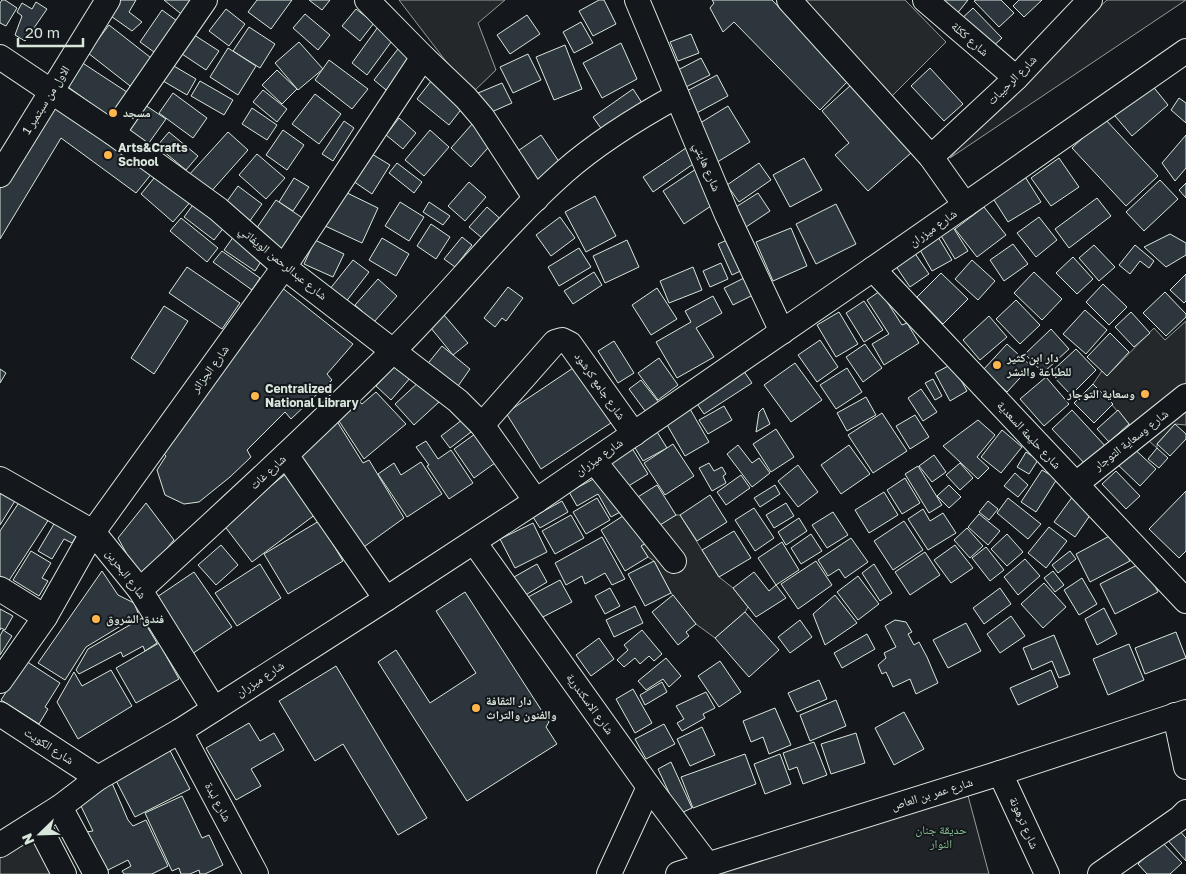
<svg xmlns="http://www.w3.org/2000/svg" width="1186" height="874" viewBox="0 0 1186 874" font-family="'Golos Text','Noto Naskh Arabic',sans-serif">
	<style>
		.green { fill: #202428; stroke: #939e99 }
		.parking { fill: #24282b; stroke: #939e99 }
		.building { fill: #2c363c; stroke: #d8e6dc }
		.lines { fill: none; stroke-linecap: round; stroke-linejoin: round }
		.minor-casing { stroke: #d8e6dc; stroke-width: 26 }
		.minor { stroke: #14181c; stroke-width: 24 }
		.poi-dot { fill: #ffb74d; stroke: #14181c; stroke-width: 2 }
		.labels { text-anchor: middle; stroke-width: 4; stroke-linejoin: round; paint-order: stroke }
		.street-label { font-size: 12px; fill: #d8e6dc; stroke: #14181c }
		.poi-label { font-size: 12px; font-weight: bold; fill: #d8e6dc; stroke: #14181c; text-anchor: start }
		.park-label { font-size: 12px; fill: #8ac095; stroke: #14181c }
	</style>
	<rect width="100%" height="100%" fill="#14181c"/>
	<g class="green">
		<polygon points="1107,0 1186,0 950,158 1018,82"/>
		<polygon points="967,792 989,874 691,874"/>
	</g>
	<g class="parking">
		<polygon points="399,0 505,0 478,23 496,70 471,94"/>
		<polygon points="800,0 905,0 946,42 891,97"/>
		<polygon points="1186,321 1186,425 1175,424 1157,444 1157,448 1129,424 1093,384 1102,371 1107,376 1154,328 1165,340"/>
		<polygon points="676,515 680,515 719,577 733,588 748,607 745,612 715,638 696,624 671,593 654,561 648,557 641,546 645,533"/>
		<polygon points="26,825 53,874 0,874 0,841"/>
	</g>
	<g class="building">
		<polygon points="2,0 5,0 17,8 6,26 0,23 0,3"/>
		<polygon points="116,0 136,0 129,12 142,22 132,31 108,14"/>
		<polygon points="164,0 199,0 185,17"/>
		<polygon points="257,0 292,0 271,29 248,12"/>
		<polygon points="309,0 330,0 322,10"/>
		<polygon points="599,0 604,0 616,24 593,36 579,11"/>
		<polygon points="712,0 772,0 849,80 820,110 734,22 723,32 710,8 714,3"/>
		<polygon points="938,0 968,0 956,15"/>
		<polygon points="976,0 1001,0 1014,13 999,27 974,1"/>
		<polygon points="1019,0 1042,0 1024,17 1013,6"/>
		<polygon points="36,2 47,9 25,41 15,35 22,16 17,12 22,3 32,9"/>
		<polygon points="973,8 1002,38 987,52 958,22"/>
		<polygon points="226,9 245,24 229,46 209,31"/>
		<polygon points="356,9 374,23 360,41 342,26"/>
		<polygon points="162,10 184,26 161,57 140,42"/>
		<polygon points="305,14 330,35 318,50 293,28"/>
		<polygon points="527,15 540,34 510,54 497,35"/>
		<polygon points="581,22 593,43 574,53 563,32"/>
		<polygon points="109,25 155,61 134,89 88,53"/>
		<polygon points="249,27 275,44 260,68 233,51"/>
		<polygon points="378,27 394,38 367,75 352,63"/>
		<polygon points="188,31 219,51 206,70 176,50"/>
		<polygon points="691,34 699,53 678,61 670,42"/>
		<polygon points="299,42 323,69 298,90 275,63"/>
		<polygon points="621,43 637,79 602,98 583,63"/>
		<polygon points="401,45 419,59 391,94 374,80"/>
		<polygon points="565,45 582,89 554,100 536,57"/>
		<polygon points="228,48 256,66 238,95 210,77"/>
		<polygon points="528,54 541,80 513,93 500,67"/>
		<polygon points="701,58 710,75 682,89 674,72"/>
		<polygon points="78,60 133,96 114,120 64,84"/>
		<polygon points="329,60 368,89 352,109 315,80"/>
		<polygon points="167,62 196,79 187,95 158,78"/>
		<polygon points="930,68 963,104 944,121 911,86"/>
		<polygon points="277,70 297,89 282,104 262,85"/>
		<polygon points="717,75 728,96 691,116 679,95"/>
		<polygon points="435,76 467,102 449,125 417,99"/>
		<polygon points="1147,79 1168,105 1132,136 1110,110"/>
		<polygon points="200,81 233,100 224,115 191,96"/>
		<polygon points="502,83 512,103 487,114 478,93"/>
		<polygon points="851,85 911,153 868,191 835,155 849,143 822,111"/>
		<polygon points="633,89 644,106 605,134 593,117"/>
		<polygon points="263,90 287,109 277,122 253,102"/>
		<polygon points="173,93 207,118 193,138 159,113"/>
		<polygon points="315,94 341,114 319,144 292,124"/>
		<polygon points="54,97 153,172 136,193 61,138 0,239 0,186"/>
		<polygon points="1179,98 1186,103 1186,123 1171,110"/>
		<polygon points="139,101 166,119 146,147 120,129"/>
		<polygon points="728,106 750,142 714,164 692,128"/>
		<polygon points="252,108 277,125 267,140 242,124"/>
		<polygon points="399,118 416,133 403,149 386,135"/>
		<polygon points="1104,118 1158,176 1126,206 1072,148"/>
		<polygon points="344,121 354,128 333,161 322,154"/>
		<polygon points="473,123 494,141 471,167 451,148"/>
		<polygon points="283,130 304,145 287,170 266,155"/>
		<polygon points="430,130 449,147 424,176 405,160"/>
		<polygon points="169,132 198,156 186,170 157,146"/>
		<polygon points="228,132 248,150 208,195 188,176"/>
		<polygon points="541,135 564,169 541,184 512,155"/>
		<polygon points="1186,135 1186,168 1175,181 1162,163"/>
		<polygon points="686,148 696,162 653,192 643,177"/>
		<polygon points="367,151 390,165 372,194 350,179"/>
		<polygon points="257,154 285,178 266,199 239,175"/>
		<polygon points="804,158 822,190 790,207 773,175"/>
		<polygon points="1059,158 1079,187 1051,206 1031,178"/>
		<polygon points="397,163 422,182 414,193 389,173"/>
		<polygon points="759,163 771,180 739,202 727,185"/>
		<polygon points="699,167 720,200 684,224 663,191"/>
		<polygon points="159,172 192,200 173,222 141,194"/>
		<polygon points="1022,172 1041,202 1008,222 989,192"/>
		<polygon points="294,178 309,187 293,211 279,202"/>
		<polygon points="1160,180 1178,199 1144,231 1126,212"/>
		<polygon points="469,182 486,197 465,221 448,206"/>
		<polygon points="1186,183 1186,198 1179,190"/>
		<polygon points="238,186 262,204 249,222 225,204"/>
		<polygon points="339,189 378,208 362,243 323,225"/>
		<polygon points="758,193 770,211 743,229 731,210"/>
		<polygon points="595,196 616,236 586,252 565,212"/>
		<polygon points="1097,198 1111,216 1069,248 1055,229"/>
		<polygon points="276,200 304,219 282,251 254,232"/>
		<polygon points="195,202 225,226 214,240 184,217"/>
		<polygon points="400,202 424,217 409,241 385,226"/>
		<polygon points="429,202 450,216 443,225 423,212"/>
		<polygon points="836,204 856,244 816,264 796,224"/>
		<polygon points="487,207 505,223 488,243 469,227"/>
		<polygon points="984,207 1006,235 977,257 955,229"/>
		<polygon points="560,217 575,238 551,256 536,235"/>
		<polygon points="1039,217 1057,240 1036,257 1017,233"/>
		<polygon points="181,218 218,248 207,262 170,231"/>
		<polygon points="949,221 968,251 955,259 937,229"/>
		<polygon points="431,224 450,237 436,259 417,246"/>
		<polygon points="791,228 807,266 773,281 756,242"/>
		<polygon points="935,232 952,260 932,271 916,243"/>
		<polygon points="1170,234 1186,243 1186,255 1166,267 1144,247"/>
		<polygon points="234,236 264,257 255,271 224,250"/>
		<polygon points="736,236 749,267 732,275 718,244"/>
		<polygon points="462,237 472,245 455,267 444,259"/>
		<polygon points="382,238 409,254 396,276 369,260"/>
		<polygon points="315,240 344,254 333,277 304,264"/>
		<polygon points="627,240 639,267 605,283 593,256"/>
		<polygon points="1013,244 1028,264 1004,281 990,260"/>
		<polygon points="1094,245 1115,267 1099,281 1079,258"/>
		<polygon points="1135,245 1154,261 1149,268 1140,261 1130,274 1119,265"/>
		<polygon points="579,248 591,267 559,286 548,267"/>
		<polygon points="912,249 929,274 910,287 893,262"/>
		<polygon points="222,251 260,278 252,290 213,262"/>
		<polygon points="1073,257 1093,279 1077,294 1056,273"/>
		<polygon points="353,260 369,272 345,303 329,290"/>
		<polygon points="972,260 995,281 978,300 955,279"/>
		<polygon points="721,263 728,279 710,287 703,271"/>
		<polygon points="187,267 240,303 222,329 169,293"/>
		<polygon points="693,267 702,290 669,303 660,281"/>
		<polygon points="594,272 602,285 573,304 564,291"/>
		<polygon points="1034,272 1062,299 1042,320 1014,293"/>
		<polygon points="941,273 968,299 943,324 917,297"/>
		<polygon points="752,274 761,291 733,305 724,288"/>
		<polygon points="1186,274 1186,301 1184,303 1170,290"/>
		<polygon points="378,279 397,296 374,322 355,305"/>
		<polygon points="276,283 353,344 327,374 332,380 291,419 285,412 247,450 251,457 230,477 199,502 184,504 165,495 157,470 166,456 157,447"/>
		<polygon points="1103,284 1127,307 1109,325 1086,302"/>
		<polygon points="508,287 523,298 506,321 502,318 495,327 484,318"/>
		<polygon points="657,288 677,319 651,335 632,305"/>
		<polygon points="880,291 902,325 907,323 919,343 884,365 872,344 889,334 867,300"/>
		<polygon points="1165,292 1186,314 1186,317 1166,336 1143,313"/>
		<polygon points="713,296 722,313 696,328 714,357 677,378 656,342 691,322 685,311"/>
		<polygon points="1016,300 1040,325 1020,344 996,319"/>
		<polygon points="864,301 883,330 864,342 846,313"/>
		<polygon points="164,306 188,321 154,374 131,358"/>
		<polygon points="1085,310 1107,330 1086,354 1063,334"/>
		<polygon points="839,312 858,344 836,357 817,325"/>
		<polygon points="1131,312 1150,333 1134,347 1115,327"/>
		<polygon points="444,315 468,343 453,355 430,327"/>
		<polygon points="989,316 1007,337 980,360 963,340"/>
		<polygon points="1051,329 1069,349 1043,373 1025,354"/>
		<polygon points="1110,333 1129,352 1107,376 1087,357"/>
		<polygon points="820,340 838,367 817,382 798,355"/>
		<polygon points="614,341 634,373 618,383 598,351"/>
		<polygon points="865,344 882,368 863,382 846,357"/>
		<polygon points="1007,344 1031,366 1007,392 983,370"/>
		<polygon points="442,346 470,369 456,389 425,367"/>
		<polygon points="1076,349 1096,370 1071,395 1050,373"/>
		<polygon points="659,358 678,385 658,400 638,373"/>
		<polygon points="582,362 617,419 541,469 506,413"/>
		<polygon points="795,363 822,400 791,422 764,385"/>
		<polygon points="396,364 411,377 391,400 376,386"/>
		<polygon points="739,364 752,383 704,414 691,395"/>
		<polygon points="952,364 967,391 950,401 935,373"/>
		<polygon points="847,368 862,392 836,409 820,385"/>
		<polygon points="0,369 6,373 0,383"/>
		<polygon points="1046,377 1069,404 1044,426 1020,399"/>
		<polygon points="933,379 942,396 935,400 925,383"/>
		<polygon points="641,380 664,409 651,419 629,389"/>
		<polygon points="420,381 439,402 414,425 395,404"/>
		<polygon points="1093,384 1113,404 1094,423 1074,403"/>
		<polygon points="921,389 937,412 923,421 908,398"/>
		<polygon points="376,392 406,424 364,459 335,415 354,397 362,404"/>
		<polygon points="866,397 876,415 847,431 837,413"/>
		<polygon points="724,406 732,420 708,434 699,420"/>
		<polygon points="763,408 770,424 756,432 759,412"/>
		<polygon points="690,409 709,442 685,456 666,423"/>
		<polygon points="1072,410 1107,448 1088,467 1052,429"/>
		<polygon points="1118,410 1129,424 1109,442 1097,429"/>
		<polygon points="882,413 907,451 873,473 848,435"/>
		<polygon points="333,415 363,463 369,460 404,518 361,549 298,452"/>
		<polygon points="915,415 929,437 910,449 896,426"/>
		<polygon points="462,420 471,432 450,448 441,436"/>
		<polygon points="978,420 995,435 977,457 989,468 978,479 943,446"/>
		<polygon points="1175,424 1186,434 1186,439 1170,456 1157,444"/>
		<polygon points="654,427 667,448 643,461 631,441"/>
		<polygon points="776,429 794,457 771,472 753,444"/>
		<polygon points="1002,430 1022,447 1001,473 981,457"/>
		<polygon points="475,434 495,463 474,478 454,449"/>
		<polygon points="426,441 438,459 451,450 473,483 449,499 427,466 429,465 416,447"/>
		<polygon points="673,444 694,476 665,495 644,463"/>
		<polygon points="630,445 648,474 622,490 604,460"/>
		<polygon points="738,445 752,463 759,458 770,473 752,487 727,454"/>
		<polygon points="849,445 870,474 841,494 821,465"/>
		<polygon points="1130,445 1156,469 1140,486 1114,461"/>
		<polygon points="1157,448 1168,458 1159,468 1148,459"/>
		<polygon points="1026,452 1038,460 1029,474 1017,467"/>
		<polygon points="934,455 946,472 932,482 919,466"/>
		<polygon points="421,462 442,494 407,517 378,474 394,463 401,475"/>
		<polygon points="709,463 714,471 722,467 726,474 723,476 726,483 712,491 699,468"/>
		<polygon points="960,463 973,478 960,490 946,475"/>
		<polygon points="798,465 818,492 798,507 778,481"/>
		<polygon points="918,466 942,505 929,513 905,474"/>
		<polygon points="1042,470 1057,479 1036,512 1021,502"/>
		<polygon points="1116,471 1140,496 1126,509 1102,484"/>
		<polygon points="287,473 316,514 252,562 223,524"/>
		<polygon points="1015,473 1028,485 1018,497 1004,486"/>
		<polygon points="601,475 622,511 611,517 598,494 577,506 569,492"/>
		<polygon points="741,475 750,488 726,505 717,492"/>
		<polygon points="905,478 920,503 902,514 887,490"/>
		<polygon points="0,485 18,496 0,525"/>
		<polygon points="657,485 676,515 652,530 633,500"/>
		<polygon points="775,485 780,494 760,507 754,498"/>
		<polygon points="949,485 961,497 949,508 937,496"/>
		<polygon points="1186,491 1186,551 1179,558 1149,529"/>
		<polygon points="884,492 898,515 869,533 855,510"/>
		<polygon points="710,495 727,522 697,541 680,515"/>
		<polygon points="1073,496 1093,511 1075,537 1054,522"/>
		<polygon points="22,498 51,516 8,582 0,576 0,531"/>
		<polygon points="597,498 610,520 586,534 573,512"/>
		<polygon points="1008,498 1041,524 1028,539 997,513"/>
		<polygon points="562,501 568,512 540,528 533,517"/>
		<polygon points="988,501 998,509 989,520 979,512"/>
		<polygon points="146,503 174,540 148,570 143,573 135,569 118,538"/>
		<polygon points="786,503 794,516 774,528 766,515"/>
		<polygon points="754,508 774,538 755,551 735,520"/>
		<polygon points="923,509 930,521 943,513 956,533 928,550 908,519"/>
		<polygon points="833,512 848,535 827,548 812,525"/>
		<polygon points="626,514 650,541 641,546 648,557 625,571 601,530"/>
		<polygon points="979,514 1000,531 988,545 968,527"/>
		<polygon points="571,515 584,538 555,554 542,531"/>
		<polygon points="799,518 807,531 786,545 778,532"/>
		<polygon points="57,519 79,532 72,543 64,539 52,559 38,551"/>
		<polygon points="319,521 343,561 288,594 264,554"/>
		<polygon points="904,521 923,550 893,570 874,541"/>
		<polygon points="533,523 547,552 515,568 500,539"/>
		<polygon points="1049,527 1067,541 1046,568 1028,553"/>
		<polygon points="967,528 983,546 970,558 954,540"/>
		<polygon points="734,531 751,558 719,577 702,550"/>
		<polygon points="1115,533 1130,561 1090,582 1076,554"/>
		<polygon points="811,534 822,551 801,564 791,548"/>
		<polygon points="1007,534 1023,552 1007,566 991,549"/>
		<polygon points="602,537 625,579 612,585 605,573 585,584 582,576 566,585 555,563"/>
		<polygon points="851,538 868,562 845,578 839,569 828,576 818,560"/>
		<polygon points="782,542 799,570 776,585 758,558"/>
		<polygon points="221,545 238,565 216,585 198,565"/>
		<polygon points="955,545 973,568 951,583 934,560"/>
		<polygon points="986,547 1004,570 990,581 972,558"/>
		<polygon points="31,551 51,563 42,578 48,581 39,596 13,580"/>
		<polygon points="1070,551 1076,559 1058,573 1052,565"/>
		<polygon points="925,552 940,575 910,595 895,572"/>
		<polygon points="1025,559 1040,576 1018,595 1004,577"/>
		<polygon points="654,561 671,593 645,606 628,574"/>
		<polygon points="816,561 832,585 798,609 781,584"/>
		<polygon points="1143,562 1158,592 1115,614 1100,584"/>
		<polygon points="260,564 281,598 237,626 215,593"/>
		<polygon points="537,564 547,582 524,596 514,577"/>
		<polygon points="874,564 892,593 880,601 862,573"/>
		<polygon points="102,571 118,595 134,603 139,615 86,647 65,680 38,663"/>
		<polygon points="1053,571 1064,585 1055,592 1044,578"/>
		<polygon points="194,572 232,627 192,654 154,599"/>
		<polygon points="754,572 769,591 776,585 786,598 756,617 733,588"/>
		<polygon points="858,576 879,604 858,620 837,592"/>
		<polygon points="1082,578 1097,604 1079,615 1064,590"/>
		<polygon points="560,580 572,602 539,619 528,597"/>
		<polygon points="1044,583 1066,607 1043,628 1021,604"/>
		<polygon points="610,588 620,606 605,614 595,596"/>
		<polygon points="1000,588 1011,604 984,624 973,608"/>
		<polygon points="465,592 549,722 546,727 557,744 467,801 378,662 396,650 430,703 476,673 436,611"/>
		<polygon points="673,595 696,624 686,632 689,636 678,645 652,612"/>
		<polygon points="835,595 857,623 825,645 813,614"/>
		<polygon points="635,606 643,623 614,637 606,620"/>
		<polygon points="1104,608 1117,634 1097,645 1085,619"/>
		<polygon points="0,609 13,616 5,630 1,628 0,630"/>
		<polygon points="745,612 779,650 749,677 715,638"/>
		<polygon points="1011,616 1025,636 1000,653 987,634"/>
		<polygon points="142,618 157,643 145,651 143,646 123,657 121,652 79,674 76,670 88,649"/>
		<polygon points="800,620 812,637 790,653 778,637"/>
		<polygon points="895,620 906,622 912,632 908,634 914,645 919,642 927,657 938,683 916,694 910,679 893,687 886,672 882,674 878,665 886,658 884,653 896,647 885,626"/>
		<polygon points="966,623 981,651 948,668 933,640"/>
		<polygon points="3,630 12,636 0,655 0,636"/>
		<polygon points="642,630 662,654 654,661 649,656 640,664 635,658 624,667 617,660 628,650 624,645"/>
		<polygon points="1176,632 1186,658 1145,674 1135,648"/>
		<polygon points="867,634 875,649 842,668 834,653"/>
		<polygon points="1054,635 1070,674 1059,678 1052,661 1032,670 1023,648"/>
		<polygon points="599,638 614,659 591,676 576,655"/>
		<polygon points="159,643 179,679 136,703 116,668"/>
		<polygon points="1129,644 1144,680 1108,695 1093,659"/>
		<polygon points="666,658 681,676 669,687 663,679 646,690 638,681"/>
		<polygon points="26,661 60,683 45,707 48,709 39,724 1,700"/>
		<polygon points="720,661 741,692 719,707 698,676"/>
		<polygon points="336,666 427,818 398,835 343,744 315,761 279,701"/>
		<polygon points="111,670 132,706 78,739 57,702 74,672 82,686"/>
		<polygon points="1051,670 1058,687 1018,705 1010,688"/>
		<polygon points="819,680 827,699 797,712 788,693"/>
		<polygon points="662,682 667,692 645,705 640,695"/>
		<polygon points="633,689 652,723 635,733 616,699"/>
		<polygon points="706,692 715,708 703,714 705,718 682,731 677,723 684,719 676,706"/>
		<polygon points="836,700 846,726 810,741 800,715"/>
		<polygon points="775,708 791,745 769,754 763,737 751,742 743,721"/>
		<polygon points="904,712 924,749 894,765 875,728"/>
		<polygon points="249,723 260,741 274,733 284,750 251,769 261,786 236,800 206,748"/>
		<polygon points="664,724 675,744 646,759 635,739"/>
		<polygon points="702,727 715,755 690,766 677,739"/>
		<polygon points="856,733 865,763 831,774 821,744"/>
		<polygon points="814,742 827,775 803,784 797,767 789,770 783,753"/>
		<polygon points="166,743 190,789 135,817 111,771"/>
		<polygon points="745,754 756,784 693,808 681,777"/>
		<polygon points="780,754 791,784 765,794 754,764"/>
		<polygon points="671,762 692,808 679,814 658,769"/>
		<polygon points="112,783 128,820 133,826 146,820 168,866 152,874 124,874 122,871 131,866 128,860 106,871 86,832 93,831 78,800"/>
		<polygon points="182,796 202,838 209,835 223,865 205,874 200,874 199,870 190,874 181,874 179,868 172,871 145,813"/>
		<polygon points="1176,827 1186,838 1186,861 1165,837"/>
		<polygon points="1162,842 1182,863 1170,874 1147,874 1138,864"/>
	</g>
	<g class="lines">
		<g class="minor-casing">
			<g id="minor">
				<polyline points="367,0 423,57 466,98 483,118 536,199"/>
				<polyline points="637,0 727,215 782,332"/>
				<polyline points="789,0 931,157 965,205"/>
				<polyline points="925,0 1016,78"/>
				<polyline points="0,57 113,133 218,209 284,267 458,401 482,425 536,501"/>
				<polyline points="113,133 205,0"/>
				<polyline points="931,157 1016,78 1090,0"/>
				<polyline points="0,175 108,0"/>
				<polyline points="873,269 1186,601"/>
				<polyline points="482,425 555,342 562,340 570,344 634,434"/>
				<polyline points="286,455 386,599"/>
				<polyline points="594,461 674,561"/>
				<polyline points="0,479 93,532 140,590 214,709"/>
				<polyline points="1076,484 1186,396"/>
				<polyline points="474,542 649,787 708,865"/>
				<polyline points="0,589 45,617"/>
				<path d="M140,590C225,512 310,434 392,352C451,294 502,227 564,172C598,142 637,118 677,96"/>
				<polyline points="0,681 45,617 93,532 284,267 423,57"/>
				<polyline points="0,714 98,778"/>
				<polyline points="1175,715 1186,767"/>
				<polyline points="180,731 256,874"/>
				<polyline points="1000,773 1047,874"/>
				<polyline points="60,807 96,874"/>
				<polyline points="37,822 64,874"/>
				<polyline points="0,845 60,807 98,778 180,731 386,599 536,501 873,269 1186,51"/>
				<polyline points="609,874 649,787"/>
				<polyline points="678,874 1000,773 1186,712"/>
				<polyline points="1100,874 1180,818 1186,812"/>
			</g>
		</g>
		<use href="#minor" class="minor"/>
	</g>
	<g class="poi-dot">
		<circle cx="113" cy="113" r="5"/>
		<circle cx="108" cy="155" r="5"/>
		<circle cx="997" cy="365" r="5"/>
		<circle cx="1145" cy="394" r="5"/>
		<circle cx="255" cy="396" r="5"/>
		<circle cx="96" cy="619" r="5"/>
		<circle cx="476" cy="708" r="5"/>
	</g>
	<g class="labels">
		<g class="street-label">
			<text transform="translate(970 39) rotate(41)" y="4">شارع ككلة</text>
			<text transform="translate(1012 80) rotate(-45)" y="4">شارع الرحيبات</text>
			<text transform="translate(46 100) rotate(-58)" y="4">الاول من سبتمبر 1</text>
			<text transform="translate(707 167) rotate(67)" y="4">شارع هايتي</text>
			<text transform="translate(933 228) rotate(-35)" y="4">شارع ميزران</text>
			<text transform="translate(283 263) rotate(39)" y="4">شارع عبدالرحمن الويفاتي</text>
			<text transform="translate(210 369) rotate(-54)" y="4">شارع الجزائر</text>
			<text transform="translate(600 386) rotate(55)" y="4">شارع جامع كرشود</text>
			<text transform="translate(1029 435) rotate(47)" y="4">شارع حليمة السعدية</text>
			<text transform="translate(1131 440) rotate(-38)" y="4">شارع وسعاية التوجار</text>
			<text transform="translate(599 457) rotate(-35)" y="4">شارع ميزران</text>
			<text transform="translate(268 472) rotate(-43)" y="4">شارع غات</text>
			<text transform="translate(126 574) rotate(53)" y="4">شارع البحرين</text>
			<text transform="translate(260 679) rotate(-33)" y="4">شارع ميزران</text>
			<text transform="translate(590 704) rotate(54)" y="4">شارع الاسكندرية</text>
			<text transform="translate(49 746) rotate(33)" y="4">شارع الكويت</text>
			<text transform="translate(932 794) rotate(-17)" y="4">شارع عمر بن العاص</text>
			<text transform="translate(218 802) rotate(62)" y="4">شارع لبدة</text>
			<text transform="translate(1024 823) rotate(66)" y="4">شارع ترهونة</text>
		</g>
		<g class="poi-label">
			<text x="123" y="117">مسجد</text>
			<text x="118" y="152">Arts&amp;Crafts<tspan x="118" dy="14">School</tspan></text>
			<text x="1007" y="362">دار ابن كثير<tspan x="1007" dy="14">للطباعة والنشر</tspan></text>
			<text x="265" y="393">Centralized<tspan x="265" dy="14">National Library</tspan></text>
			<text x="1135" y="398" text-anchor="end">وسعاية التوجار</text>
			<text x="106" y="623">فندق الشروق</text>
			<text x="486" y="705">دار الثقافة<tspan x="486" dy="14">والفنون والتراث</tspan></text>
		</g>
		<g class="park-label">
			<text x="941" y="834">حديقة جنان<tspan x="941" dy="14">النوار</tspan></text>
		</g>
	</g>
	<g transform="translate(40 834) rotate(247)" stroke="#14181c" stroke-width="4" paint-order="stroke">
	<path d="M0-4L9 19L0 12L-9 19Z" fill="#d8e6dc"/>
	<text y="-8" font-size="14" font-weight="bold" text-anchor="middle" fill="#d8e6dc">N</text>
	</g>
	<path d="M18 38v8h65v-8" fill="none" stroke="#d8e6dc" stroke-width="2.5"/>
	<text x="25" y="38" font-size="15" fill="#d8e6dc" stroke="#14181c" stroke-width="4" paint-order="stroke">20 m</text>
</svg>
